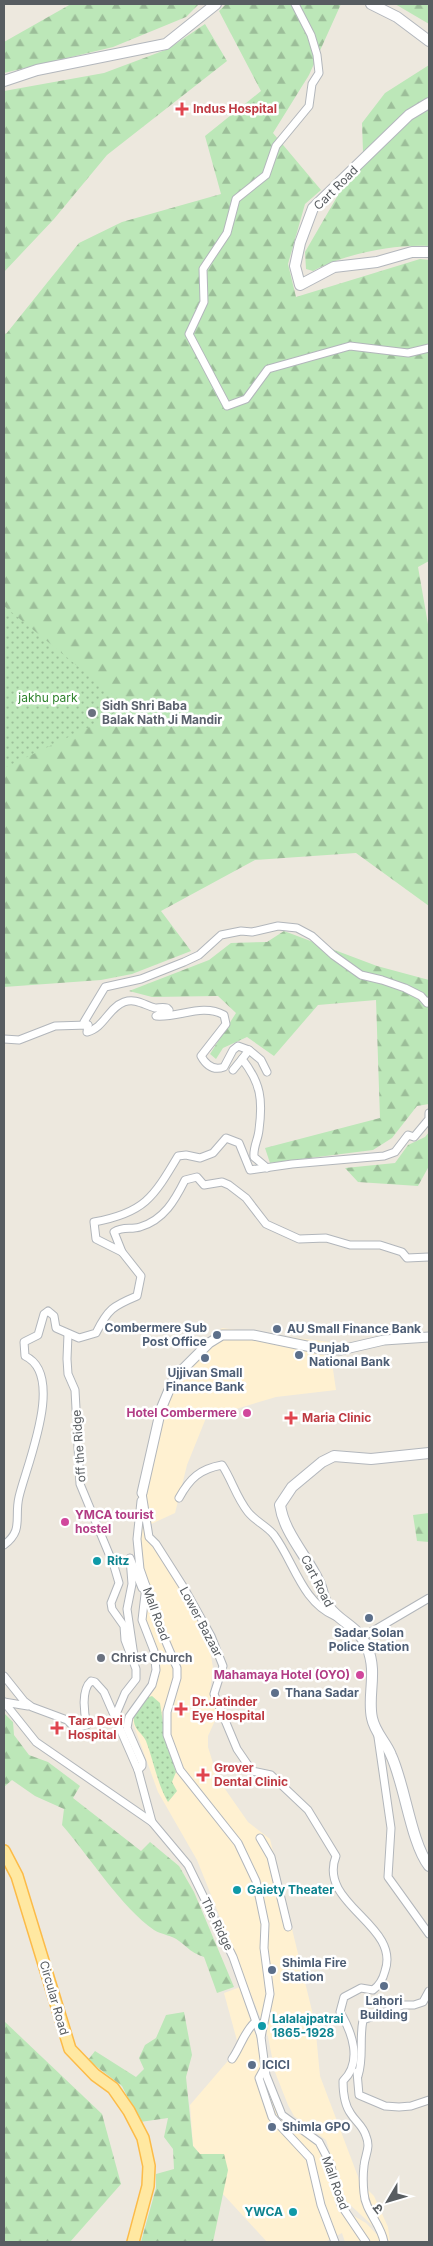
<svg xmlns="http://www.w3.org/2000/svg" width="433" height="2246" viewBox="0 0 433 2246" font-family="Inter,'Noto Sans Devanagari',sans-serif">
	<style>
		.commercial { fill: #fff1d1 }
		.forest { fill: url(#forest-firs) }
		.park { fill: url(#park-dots) }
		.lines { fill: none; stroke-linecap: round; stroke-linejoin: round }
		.minor-casing { stroke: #b2b6bb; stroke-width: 9 }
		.tertiary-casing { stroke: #b2b6bb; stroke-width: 11 }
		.secondary-casing { stroke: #b3b7bd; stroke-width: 12 }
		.primary-casing { stroke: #fcbb48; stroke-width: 14 }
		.minor { stroke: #fff; stroke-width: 7 }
		.tertiary { stroke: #fff; stroke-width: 9 }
		.secondary { stroke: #fff; stroke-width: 10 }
		.primary { stroke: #ffe8a1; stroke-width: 11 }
		.health-dot { fill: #e0444e; stroke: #fff; stroke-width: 2 }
		.worship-dot { fill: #6b7280; stroke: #fff; stroke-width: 2 }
		.service-dot { fill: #5c6f8a; stroke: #fff; stroke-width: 2 }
		.hotel-dot { fill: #d1479c; stroke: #fff; stroke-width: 2 }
		.culture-dot { fill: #0f9aa8; stroke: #fff; stroke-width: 2 }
		.labels { text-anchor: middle; stroke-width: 5; stroke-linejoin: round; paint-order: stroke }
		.health-label { font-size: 12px; font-weight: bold; fill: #be3a42; stroke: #fff; text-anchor: start }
		.street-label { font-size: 12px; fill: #585d61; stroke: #fff }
		.park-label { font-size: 12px; fill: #2f832d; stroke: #fff }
		.worship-label { font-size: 12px; font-weight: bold; fill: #5b616d; stroke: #fff; text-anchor: start }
		.service-label { font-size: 12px; font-weight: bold; fill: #4e5e75; stroke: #fff; text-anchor: start }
		.hotel-label { font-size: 12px; font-weight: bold; fill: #b23c85; stroke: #fff; text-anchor: end }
		.culture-label { font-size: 12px; font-weight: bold; fill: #0d838f; stroke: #fff; text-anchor: start }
	</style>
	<defs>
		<pattern id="forest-firs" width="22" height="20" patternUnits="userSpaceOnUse" patternTransform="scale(1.25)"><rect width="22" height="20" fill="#bce7b8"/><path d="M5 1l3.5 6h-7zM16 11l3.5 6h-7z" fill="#9cbe99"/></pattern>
		<pattern id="park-dots" width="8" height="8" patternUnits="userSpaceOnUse" patternTransform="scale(1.25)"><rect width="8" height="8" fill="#bce7b8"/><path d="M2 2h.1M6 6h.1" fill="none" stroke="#9cbe99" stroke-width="1.8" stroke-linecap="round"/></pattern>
	</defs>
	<rect width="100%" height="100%" fill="#ede8de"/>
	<g class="commercial">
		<polygon points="222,1328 329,1342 336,1390 276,1397 206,1418 187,1465 175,1513 149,1525 153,1545 208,1637 213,1668 210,1692 218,1714 208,1736 208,1747 216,1773 225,1789 248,1822 270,1839 315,2023 320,2076 360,2182 374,2196 388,2227 390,2242 345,2200 326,2140 294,2116 288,2105 275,2072 268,2037 197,1860 158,1792 129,1712 153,1691 160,1666 156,1646 144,1621 142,1587 134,1549 135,1512 152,1433 163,1391 173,1372"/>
		<polygon points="240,1987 258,2042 266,2076 288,2119 316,2143 342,2209 366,2223 384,2242 345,2242 342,2233 325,2242 267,2242 222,2193 228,2170 200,2154 193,2146 190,2105 239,2048 224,1993"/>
	</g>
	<g class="forest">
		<polygon points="71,4 199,4 186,17 113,47 4,73 4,42"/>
		<polygon points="226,4 341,4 309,75 273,133 321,190 305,204 288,264 296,297 420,259 429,260 429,561 418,567 429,630 429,906 356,853 255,860 161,911 191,951 132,974 101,980 4,987 4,333 6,334 79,243 122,222 221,194 205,136 261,91 219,11"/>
		<polygon points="395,4 429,4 429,24"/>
		<polygon points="205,24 227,61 107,155 54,219 4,272 4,91 104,73 168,49"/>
		<path d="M429,65V246C393,244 344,254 313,271L306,269L305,252L363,152L362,123L385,93Z"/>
		<polygon points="284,931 377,966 429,980 429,1104 417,1106 392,1138 373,1150 270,1163 265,1148 380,1118 376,1000 318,1005 274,1056 247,1037 223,1048 216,1059 210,1054 236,1013 218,996 152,997 129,991 209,960 231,943 267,942"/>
		<polygon points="429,1132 429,1166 418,1186 358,1182 345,1168 395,1163 408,1145 425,1137"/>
		<polygon points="429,1513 429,1542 417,1541 413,1515"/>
		<path d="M4,1713L13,1722L14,1735L29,1755L48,1762L80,1786L73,1798L141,1851L150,1842L179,1866L194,1892L234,1987L217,1993L204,1957C190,1952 190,1949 179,1941C172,1935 162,1935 154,1930C122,1908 89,1856 62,1825L64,1809L35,1796L12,1780L4,1787Z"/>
		<polygon points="184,2012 192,2055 186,2077 193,2146 200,2154 224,2154 228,2170 213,2242 141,2242 156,2188 156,2174 174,2169 173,2149 164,2137 168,2118 140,2122 122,2086 88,2060 95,2051 136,2077 144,2069 139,2058 145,2045 156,2038 166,2015"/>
		<polygon points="4,2021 102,2114 121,2184 70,2242 4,2242"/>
	</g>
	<g class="park">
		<polygon points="4,606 129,708 4,768"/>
		<path d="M152,1696L160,1703L165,1736L176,1772L172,1782L177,1791L168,1802C157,1783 154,1762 146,1741C143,1734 135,1730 134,1722C132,1710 141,1699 152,1696Z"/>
	</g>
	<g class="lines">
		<g class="minor-casing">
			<g id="minor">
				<polyline points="295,4 311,35 317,55 319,73 312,84 309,106 276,146 266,175 236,199 227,233 203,269 204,302 189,334 227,406 246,399 268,369 350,346 408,353 429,348"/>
				<polyline points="88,1025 84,1022 105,987 141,979 184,962 199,955 221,935 241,931 252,932 278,926 297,928 312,936 333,955 361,975 382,980 405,988 421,996 427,1003 429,1001"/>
				<path d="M4,1039L19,1040L55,1026L88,1025L87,1032C104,1028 108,1008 124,1002C136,998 144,1005 155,1008C159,1008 163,1007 167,1008L169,1010L156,1016C179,1018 202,1003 224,1015L226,1024L201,1056C206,1065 213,1071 224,1067L233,1050L238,1046L249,1050L242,1059C261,1083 263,1100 259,1130C258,1140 253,1147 254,1157L267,1168"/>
				<polyline points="249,1050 261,1060 267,1072"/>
				<polyline points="233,1070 242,1059"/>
				<path d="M429,1113V1119L414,1137L408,1135L395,1152L384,1156L292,1164L250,1170L239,1143L226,1138L213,1153L200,1158L186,1155L178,1156C153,1198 144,1213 94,1222L96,1239L122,1252L114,1232C123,1226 131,1230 140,1227C164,1220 175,1200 185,1180L197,1177L204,1185L222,1182L229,1185L246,1198L266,1224L299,1239L326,1238L350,1245H380L402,1252L407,1258L429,1257"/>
				<polyline points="68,1334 67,1359 68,1374 75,1390 80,1484 114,1566 119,1583 111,1603 112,1609 124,1626 125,1640 136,1669 136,1679 125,1693 114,1719"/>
				<path d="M142,1493L149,1537L156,1544L184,1588L211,1636L223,1666L214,1694L237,1749L252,1771L271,1775L308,1810L336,1856C317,1904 401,1925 385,1971C383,1979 380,1985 373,1990L361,1988L344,1997L340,2012C352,2032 363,2062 343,2081C343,2092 345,2106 351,2114C356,2122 363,2126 366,2136C371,2148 365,2154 364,2166C363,2174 363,2184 364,2193C365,2211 381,2224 384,2242"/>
				<path d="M179,1498C190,1478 200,1469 222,1465C232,1480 236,1497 248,1512C255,1521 267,1526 274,1535C294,1562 302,1602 335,1616"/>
				<polyline points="141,1501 137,1539 140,1569 163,1635 177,1668 177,1678 167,1712 167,1735 180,1770 238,1843 256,1881 265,1924 264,1948 270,1994 261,2037 266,2075 282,2115 319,2142 330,2163 341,2205 366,2242"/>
				<path d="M4,1545C24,1530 14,1518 19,1497C26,1466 66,1375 25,1356L24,1342L38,1335L44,1314L48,1311L54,1316L56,1328L79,1338L96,1333C108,1309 113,1306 137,1296L141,1276L122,1252"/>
				<polyline points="361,1638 429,1598"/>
				<polyline points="134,1656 127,1609 132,1584 130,1558 142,1588"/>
				<path d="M4,1676L24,1701L32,1707L67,1720L75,1728L87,1725C84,1713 81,1690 91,1681L95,1682L104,1692L138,1770L152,1822"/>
				<polyline points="4,1702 36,1742 152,1822 188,1865 233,1957 261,2036"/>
				<polyline points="4,1702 28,1706"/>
				<polyline points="378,1737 391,1828 388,1877 429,1934"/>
				<polyline points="138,1770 142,1766 142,1762 127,1728 129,1717 152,1685 156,1670 154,1651 142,1620 146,1586"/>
				<polyline points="260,1838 271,1857 288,1927"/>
				<path d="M232,2059C241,2046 244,2032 255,2022"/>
				<polyline points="264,2069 259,2078 272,2117 310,2158 321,2205 335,2242"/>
				<polyline points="357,2072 359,2095 385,2106 399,2107 411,2106 429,2100"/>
				<path d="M358,2076C364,2058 359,2040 363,2020L403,2005H414L423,2002L429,1991"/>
			</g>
		</g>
		<g class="tertiary-casing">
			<polyline id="tertiary" points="142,1493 161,1409 174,1378 209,1343 222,1335 253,1335 321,1349 341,1350 384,1340 429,1337"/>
		</g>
		<g class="secondary-casing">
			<g id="secondary">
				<polyline points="371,4 397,17 429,41"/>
				<polyline points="4,81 37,70 166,44 216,4"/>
				<polyline points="429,103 409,115 313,208 300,243 295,266 300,285 334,267 377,262 412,252 429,252"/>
				<path d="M429,1453L371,1459L334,1456L322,1462L292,1487L280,1505C284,1533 307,1556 319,1582C323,1590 323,1600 329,1607C341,1623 358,1626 367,1647C378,1672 367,1696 372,1718C375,1733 386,1742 391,1755C405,1785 411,1843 429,1866"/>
			</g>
		</g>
		<g class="primary-casing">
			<polyline id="primary" points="4,1851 17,1876 70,2049 95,2075 113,2088 129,2111 143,2138 149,2166 148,2186 133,2242"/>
		</g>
		<use href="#minor" class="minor"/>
		<use href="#tertiary" class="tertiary"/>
		<use href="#secondary" class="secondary"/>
		<use href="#primary" class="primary"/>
	</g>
	<g class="health-dot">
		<path d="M179.5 101.5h5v5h5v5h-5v5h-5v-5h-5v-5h5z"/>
		<path d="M288.5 1410.5h5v5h5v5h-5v5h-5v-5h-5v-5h5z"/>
		<path d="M178.5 1701.5h5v5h5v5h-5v5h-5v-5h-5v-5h5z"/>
		<path d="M54.5 1720.5h5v5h5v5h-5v5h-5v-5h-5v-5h5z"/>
		<path d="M200.5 1767.5h5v5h5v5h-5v5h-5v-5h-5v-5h5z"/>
	</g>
	<g class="worship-dot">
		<circle cx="92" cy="713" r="5"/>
		<circle cx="101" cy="1658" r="5"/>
	</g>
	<g class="service-dot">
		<circle cx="277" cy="1329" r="5"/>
		<circle cx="217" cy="1335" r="5"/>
		<circle cx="299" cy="1355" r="5"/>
		<circle cx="205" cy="1358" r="5"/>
		<circle cx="369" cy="1618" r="5"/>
		<circle cx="275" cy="1693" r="5"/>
		<circle cx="272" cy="1970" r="5"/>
		<circle cx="384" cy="1986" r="5"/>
		<circle cx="252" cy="2065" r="5"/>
		<circle cx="272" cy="2127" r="5"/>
	</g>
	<g class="hotel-dot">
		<circle cx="247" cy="1413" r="5"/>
		<circle cx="65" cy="1522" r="5"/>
		<circle cx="360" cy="1675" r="5"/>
	</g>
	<g class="culture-dot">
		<circle cx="97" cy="1561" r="5"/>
		<circle cx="237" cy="1890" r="5"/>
		<circle cx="262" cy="2026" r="5"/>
		<circle cx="293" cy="2212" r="5"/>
	</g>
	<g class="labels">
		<g class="health-label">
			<text x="193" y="113">Indus Hospital</text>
			<text x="302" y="1422">Maria Clinic</text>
			<text x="192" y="1706">Dr.Jatinder<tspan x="192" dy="14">Eye Hospital</tspan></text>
			<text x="68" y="1725">Tara Devi<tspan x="68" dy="14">Hospital</tspan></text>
			<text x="214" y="1772">Grover<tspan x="214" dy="14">Dental Clinic</tspan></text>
		</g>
		<g class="street-label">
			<text transform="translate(336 188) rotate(-45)" y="4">Cart Road</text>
			<text transform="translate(79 1446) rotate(-94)" y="4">off the Ridge</text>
			<text transform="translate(317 1581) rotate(63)" y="4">Cart Road</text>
			<text transform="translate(156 1614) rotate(70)" y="4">Mall Road</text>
			<text transform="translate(201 1622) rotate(62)" y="4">Lower Bazaar</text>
			<text transform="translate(217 1924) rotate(64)" y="4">The Ridge</text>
			<text transform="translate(54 1998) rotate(74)" y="4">Circular Road</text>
			<text transform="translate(335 2183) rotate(70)" y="4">Mall Road</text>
		</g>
		<g class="park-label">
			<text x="48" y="702">jakhu park</text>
		</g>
		<g class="worship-label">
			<text x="102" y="710">Sidh Shri Baba<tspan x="102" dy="14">Balak Nath Ji Mandir</tspan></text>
			<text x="111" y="1662">Christ Church</text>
		</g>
		<g class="service-label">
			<text x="207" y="1332" text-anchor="end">Combermere Sub<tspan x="207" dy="14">Post Office</tspan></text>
			<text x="287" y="1333">AU Small Finance Bank</text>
			<text x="309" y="1352">Punjab<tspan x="309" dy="14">National Bank</tspan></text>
			<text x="205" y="1377" text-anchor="middle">Ujjivan Small<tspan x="205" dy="14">Finance Bank</tspan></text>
			<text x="369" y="1637" text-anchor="middle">Sadar Solan<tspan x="369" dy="14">Police Station</tspan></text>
			<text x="285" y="1697">Thana Sadar</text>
			<text x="282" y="1967">Shimla Fire<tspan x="282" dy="14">Station</tspan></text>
			<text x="384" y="2005" text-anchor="middle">Lahori<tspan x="384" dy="14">Building</tspan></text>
			<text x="262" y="2069">ICICI</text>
			<text x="282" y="2131">Shimla GPO</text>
		</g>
		<g class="hotel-label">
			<text x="237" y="1417">Hotel Combermere</text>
			<text x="75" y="1519" text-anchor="start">YMCA tourist<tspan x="75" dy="14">hostel</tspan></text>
			<text x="350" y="1679">Mahamaya Hotel (OYO)</text>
		</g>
		<g class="culture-label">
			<text x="107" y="1565">Ritz</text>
			<text x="247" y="1894">Gaiety Theater</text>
			<text x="272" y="2023">Lalalajpatrai<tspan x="272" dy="14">1865-1928</tspan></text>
			<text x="283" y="2216" text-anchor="end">YWCA</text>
		</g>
	</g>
	<rect width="433" height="2246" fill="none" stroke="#585d61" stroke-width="10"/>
	<g transform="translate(388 2201) rotate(232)" stroke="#ffffff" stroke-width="4" paint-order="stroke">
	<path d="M0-4L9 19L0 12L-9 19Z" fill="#585d61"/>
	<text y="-8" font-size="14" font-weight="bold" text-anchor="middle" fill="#585d61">उ</text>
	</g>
</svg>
